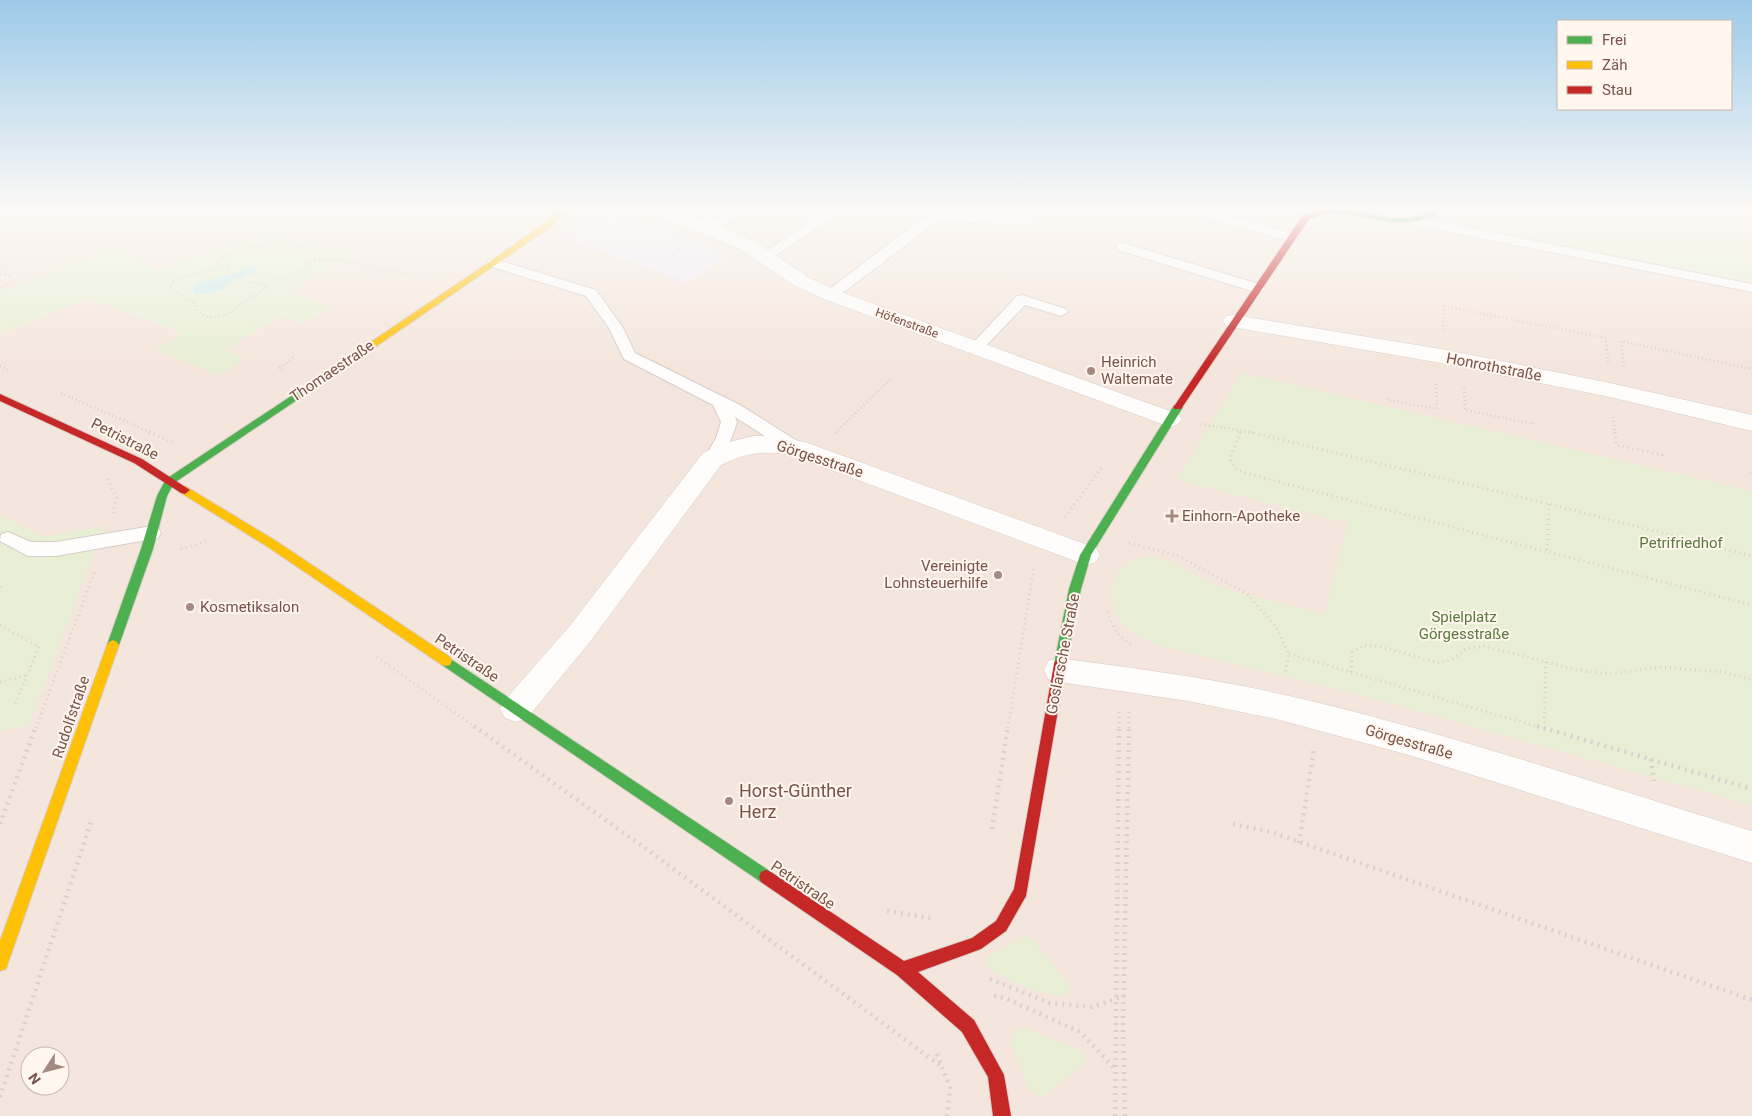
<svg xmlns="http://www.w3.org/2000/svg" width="1752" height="1116" viewBox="0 0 1752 1116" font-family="Roboto,sans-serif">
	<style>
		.residential { fill: #f4e6dc; fill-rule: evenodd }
		.education { fill: #f2eaf4 }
		.green { fill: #e8efd5 }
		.water { fill: #ccece9 }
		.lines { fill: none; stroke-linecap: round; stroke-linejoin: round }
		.lane-casing { stroke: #d7cdc8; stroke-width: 2 }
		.street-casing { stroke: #d7cdc8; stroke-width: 1 }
		.fast-casing { stroke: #d9cec9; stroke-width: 2 }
		.slow-casing { stroke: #d9cec9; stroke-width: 2 }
		.jam-casing { stroke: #d9cec9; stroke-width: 2 }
		.path-far2 { stroke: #dad0cd; stroke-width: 2.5; stroke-dasharray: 1 3; stroke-linecap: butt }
		.path-far1 { stroke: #dad0cd; stroke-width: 3; stroke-dasharray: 1 4; stroke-linecap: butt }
		.path { stroke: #dad0cd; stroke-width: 4.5; stroke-dasharray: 2 5; stroke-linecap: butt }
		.lane { fill: #fefdfc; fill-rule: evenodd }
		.street { fill: #fefdfc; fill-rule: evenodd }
		.fast { fill: #4caf50; fill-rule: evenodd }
		.slow { fill: #ffc107; fill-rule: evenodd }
		.jam { fill: #c62828; fill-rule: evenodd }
		.poi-dot { fill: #a58a82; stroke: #fff6ee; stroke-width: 2 }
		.labels { text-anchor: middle; stroke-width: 4; stroke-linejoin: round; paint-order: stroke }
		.far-street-label { font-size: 12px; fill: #795249; stroke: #fff6ee }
		.poi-label { font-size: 15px; fill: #795249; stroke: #fff6ee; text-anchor: start }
		.street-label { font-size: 15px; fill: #795249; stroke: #fff6ee }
		.park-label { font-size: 15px; fill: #587a3d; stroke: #fff6ee }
		.near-poi-label { font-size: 18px; fill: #795249; stroke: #fff6ee; text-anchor: start }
	</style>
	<rect width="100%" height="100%" fill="#f8f2ec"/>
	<path class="residential" d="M0,210H1752V1116H0ZM30,1056H60V1086H30Z"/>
	<polygon class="education" points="621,214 699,242 727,256 687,283 566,238 594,218"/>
	<g class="green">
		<polygon points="1460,210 1752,210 1752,282 1457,225"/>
		<polygon points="276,232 351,255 289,292 329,306 301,324 281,316 225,350 245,359 219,375 155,350 183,333 88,298 0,334 0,291 121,247 155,271 201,254"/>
		<polygon points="1242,373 1752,491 1752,805 1354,693 1157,645 1128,629 1116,616 1111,592 1119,570 1131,560 1149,556 1173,563 1215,586 1325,614 1348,523 1177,480"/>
		<polygon points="0,515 45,537 104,526 29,725 0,731"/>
		<path d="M1025,936L1032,939L1068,983L1070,989L1067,995C1047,999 1000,978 985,965L987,956Z"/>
		<polygon points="1026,1028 1079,1050 1086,1061 1042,1098 1030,1090 1010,1042 1017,1030"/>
	</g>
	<polygon class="water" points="248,266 256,267 257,272 235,279 222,290 203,294 194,293 193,288 197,283 239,272"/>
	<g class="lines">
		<g class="lane-casing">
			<g id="lane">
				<polygon points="731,210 745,210 714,232 704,232 703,229 704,226"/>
				<polygon points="829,210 843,210 769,260 759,260 757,257"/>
				<polygon points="1164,210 1207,210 1297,235 1298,238 1292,242 1204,217 1170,214"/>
				<polygon points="934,214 1030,216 1036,220 1030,224 936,222 836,298 826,298 824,295 826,292 920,220"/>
				<polygon points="1413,217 1752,284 1752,292 1409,224 1407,221 1409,218"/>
				<polygon points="1123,243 1262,285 1264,288 1262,291 1252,291 1118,250 1116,247 1118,244"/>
				<path d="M494,259L596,290L623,328L635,353L740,405L802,444L804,448L802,452H790L735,417L737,422C733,437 726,450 718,463H706L704,459L716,438L721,422L713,405L624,359L609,328L586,296L489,266L487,263L489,260Z"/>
				<polygon points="1022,295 1066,309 1068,312 1061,316 1025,305 981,351 971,351 969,348 971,345 1017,296"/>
				<polygon points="152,526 158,528 161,533 158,538 56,556 28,556 0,541 1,534 8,532 31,542 56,542"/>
			</g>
		</g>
		<g class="street-casing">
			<g id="street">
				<polygon points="645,210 672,210 704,220 756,242 809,278 838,291 1178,414 1182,419 1178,424 1170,427 1162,424 824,299 795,286 742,250 690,228 648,214"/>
				<polygon points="1234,315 1441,349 1610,383 1752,415 1752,431 1610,397 1441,363 1226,326 1223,321 1226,316"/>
				<path d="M753,436H772L805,442L1096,548L1100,555L1096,562L1086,565L791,455C764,450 745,453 721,465L589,643L527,718L516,722L505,718L500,709L505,700L569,627L703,453L725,443Z"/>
				<path d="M1059,658C1132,668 1204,677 1276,693C1437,729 1594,783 1752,831V863L1409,755L1276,719L1188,701L1059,682L1048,679L1044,670L1048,661Z"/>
			</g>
		</g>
		<g class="fast-casing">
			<g id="fast">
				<path d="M1325,210C1334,210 1344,209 1353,211C1379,215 1402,224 1428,213V210H1436L1434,216C1404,229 1383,220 1353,215C1344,214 1334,214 1325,213Z"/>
				<polygon points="359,351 362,352 362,356 174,483 167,496 153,549 119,645 117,648 113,650 109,648 107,645 141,549 157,496 166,479"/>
				<polygon points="1178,404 1183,407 1091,555 1081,589 1066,664 1064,668 1060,669 1056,668 1054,664 1069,589 1080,555 1173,407"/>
				<polygon points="446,656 771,872 773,877 771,882 766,884 761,882 442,665 440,661 442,657"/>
			</g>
		</g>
		<g class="slow-casing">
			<g id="slow">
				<polygon points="559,210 567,210 552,226 362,356 356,356 356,352 491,261 546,222"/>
				<polygon points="185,486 276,541 450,657 452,661 450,665 446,666 442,665 268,547 181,493 180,490 181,487"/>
				<polygon points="113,640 117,642 119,645 8,963 6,969 0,971 0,941 107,645 109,642"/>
			</g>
		</g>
		<g class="jam-casing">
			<g id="jam">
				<polygon points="1324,210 1332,211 1309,219 1181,409 1175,409 1173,407 1175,405 1303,215"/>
				<polygon points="0,394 142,459 190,490 185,494 181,493 134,463 0,401"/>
				<polygon points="1060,659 1064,660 1066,664 1026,896 1006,931 981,949 918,972 974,1020 1004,1075 1011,1116 993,1116 988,1077 962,1032 897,975 761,882 759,877 761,872 766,870 771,872 904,961 972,938 996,921 1014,889 1054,664 1056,660"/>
			</g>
		</g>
		<g class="path-far2">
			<polyline points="589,216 621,212 627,214"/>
			<polyline points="589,219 617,228"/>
			<polyline points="614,227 622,222 631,224"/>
			<polyline points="666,242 673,252"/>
			<polyline points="674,254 673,252 684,248"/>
			<polyline points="315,260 343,260 374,269 389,269 421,278"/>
			<path d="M227,266C238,281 251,284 269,285"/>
			<polyline points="227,266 177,279 169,287 194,303 199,312 209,318 226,315 269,285"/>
			<path d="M227,266L217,265L219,260C252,246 281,236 315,252V260L301,272L276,280L269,285"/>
			<polyline points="4,274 6,265"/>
			<polyline points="0,275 11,275 13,281 0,288"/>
			<polyline points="375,277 389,269"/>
			<polyline points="1443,330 1444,306 1606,338 1608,362"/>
			<polyline points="0,366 11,371"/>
			<polyline points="1624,366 1621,341 1752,369"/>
			<polyline points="283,371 280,368 295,356"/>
			<polyline points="1464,388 1465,410 1533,424 1533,421"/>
			<polyline points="61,393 152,433"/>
			<polyline points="1388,398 1388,400 1437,409 1436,382"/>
			<polyline points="1613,417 1615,433"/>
			<polyline points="1201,424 1255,433"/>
			<polyline points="835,433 892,378"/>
			<polyline points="1240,433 1241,430"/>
		</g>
		<g class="path-far1">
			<polyline points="149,432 174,443"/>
			<polyline points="1240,432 1230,459 1235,468 1245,473 1752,605"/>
			<polyline points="1249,432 1549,504 1752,556"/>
			<polyline points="1615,432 1616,445 1662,455 1661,452"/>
			<polyline points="1750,473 1752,477"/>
			<polyline points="108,479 116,498 113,514"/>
			<polyline points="1065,517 1103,466"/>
			<polyline points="1129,543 1179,556 1247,594 1276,627 1289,654 1285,675"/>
			<polyline points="181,549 208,541"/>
			<polyline points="1547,550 1549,504"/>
			<polyline points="0,587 1,585"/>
			<polyline points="1107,612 1116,632 1133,647"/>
			<polyline points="0,625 39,647 14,706"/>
			<polyline points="1289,654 1542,728"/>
			<polyline points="377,657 476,728"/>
			<polyline points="1351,672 1352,652 1365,645 1382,647 1439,663 1452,659 1466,649 1484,646 1577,670 1610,674 1660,667 1722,672 1752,680"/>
			<polyline points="0,682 27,675"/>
			<polyline points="36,728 95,570"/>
			<polyline points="1008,728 1034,566"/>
			<polyline points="1119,728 1119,709"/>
			<polyline points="1129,728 1129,712"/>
			<polyline points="1544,728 1546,661"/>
		</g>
		<g class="path">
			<polyline points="474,726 649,851 941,1066"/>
			<polyline points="1537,726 1752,789"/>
			<polyline points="1651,759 1654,781"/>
			<polyline points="0,824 36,726"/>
			<polyline points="1233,824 1271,832 1752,1000"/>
			<polyline points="992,829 1008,726"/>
			<polyline points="1299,843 1314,749"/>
			<polyline points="887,911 930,918"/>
			<polyline points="990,979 1050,1003 1092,1007 1124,996"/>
			<polyline points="994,996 1005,998 1080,1032 1115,1069"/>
			<polyline points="937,1054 950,1088 947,1116"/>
			<polyline points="0,1097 92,819"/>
			<polyline points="1115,1116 1119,726"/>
			<polyline points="1125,1116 1123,1026 1129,726"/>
		</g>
		<use href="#lane" class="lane"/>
		<use href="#street" class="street"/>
		<use href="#fast" class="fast"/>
		<use href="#slow" class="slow"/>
		<use href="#jam" class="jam"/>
	</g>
	<linearGradient id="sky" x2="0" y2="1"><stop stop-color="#9dcae8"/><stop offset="0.57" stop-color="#fcf9f6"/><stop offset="1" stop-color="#fcf9f6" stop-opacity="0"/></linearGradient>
	<rect width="1752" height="366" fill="url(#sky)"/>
	<g class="poi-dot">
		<circle cx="1091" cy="371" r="5"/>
		<path d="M1169.5 508.5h5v5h5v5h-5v5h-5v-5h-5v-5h5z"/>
		<circle cx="998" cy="575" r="5"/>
		<circle cx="190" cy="607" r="5"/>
		<circle cx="729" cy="801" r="5"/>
	</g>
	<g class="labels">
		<g class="far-street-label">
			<text transform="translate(907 323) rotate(20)" y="4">Höfenstraße</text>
		</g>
		<g class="poi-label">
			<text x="1101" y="367">Heinrich<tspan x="1101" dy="17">Waltemate</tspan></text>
			<text x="1182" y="521">Einhorn-Apotheke</text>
			<text x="988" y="571" text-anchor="end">Vereinigte<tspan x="988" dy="17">Lohnsteuerhilfe</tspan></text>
			<text x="200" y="612">Kosmetiksalon</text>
		</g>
		<g class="street-label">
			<text transform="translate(1494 367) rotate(11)" y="5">Honrothstraße</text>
			<text transform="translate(332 371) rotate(-34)" y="5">Thomaestraße</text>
			<text transform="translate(125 439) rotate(27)" y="5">Petristraße</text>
			<text transform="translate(820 459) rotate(18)" y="5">Görgesstraße</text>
			<text transform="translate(1063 654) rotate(-79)" y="5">Goslarsche Straße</text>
			<text transform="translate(467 658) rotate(34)" y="5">Petristraße</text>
			<text transform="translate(71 717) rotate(-71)" y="5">Rudolfstraße</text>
			<text transform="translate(1409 742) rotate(16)" y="5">Görgesstraße</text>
			<text transform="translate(803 885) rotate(34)" y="5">Petristraße</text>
		</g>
		<g class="park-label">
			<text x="1681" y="548">Petrifriedhof</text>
			<text x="1464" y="622">Spielplatz<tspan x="1464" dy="17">Görgesstraße</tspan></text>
		</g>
		<g class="near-poi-label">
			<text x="739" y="797">Horst-Günther<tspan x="739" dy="21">Herz</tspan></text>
		</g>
	</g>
	<rect x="1557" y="20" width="175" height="90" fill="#fff6ee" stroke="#c9b4ac"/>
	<rect x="1567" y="36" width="25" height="8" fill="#4caf50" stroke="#c9b4ac"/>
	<text x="1602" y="45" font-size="15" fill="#795249">Frei</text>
	<rect x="1567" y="61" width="25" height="8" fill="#ffc107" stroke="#c9b4ac"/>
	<text x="1602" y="70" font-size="15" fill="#795249">Zäh</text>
	<rect x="1567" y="86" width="25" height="8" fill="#c62828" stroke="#c9b4ac"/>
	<text x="1602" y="95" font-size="15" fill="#795249">Stau</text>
	<g transform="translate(45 1071) rotate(234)"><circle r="24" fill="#fff6ee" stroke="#c9b4ac"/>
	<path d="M0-4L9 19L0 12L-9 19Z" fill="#a58a82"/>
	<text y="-8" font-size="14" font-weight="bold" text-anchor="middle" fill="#795249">N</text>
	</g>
</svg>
